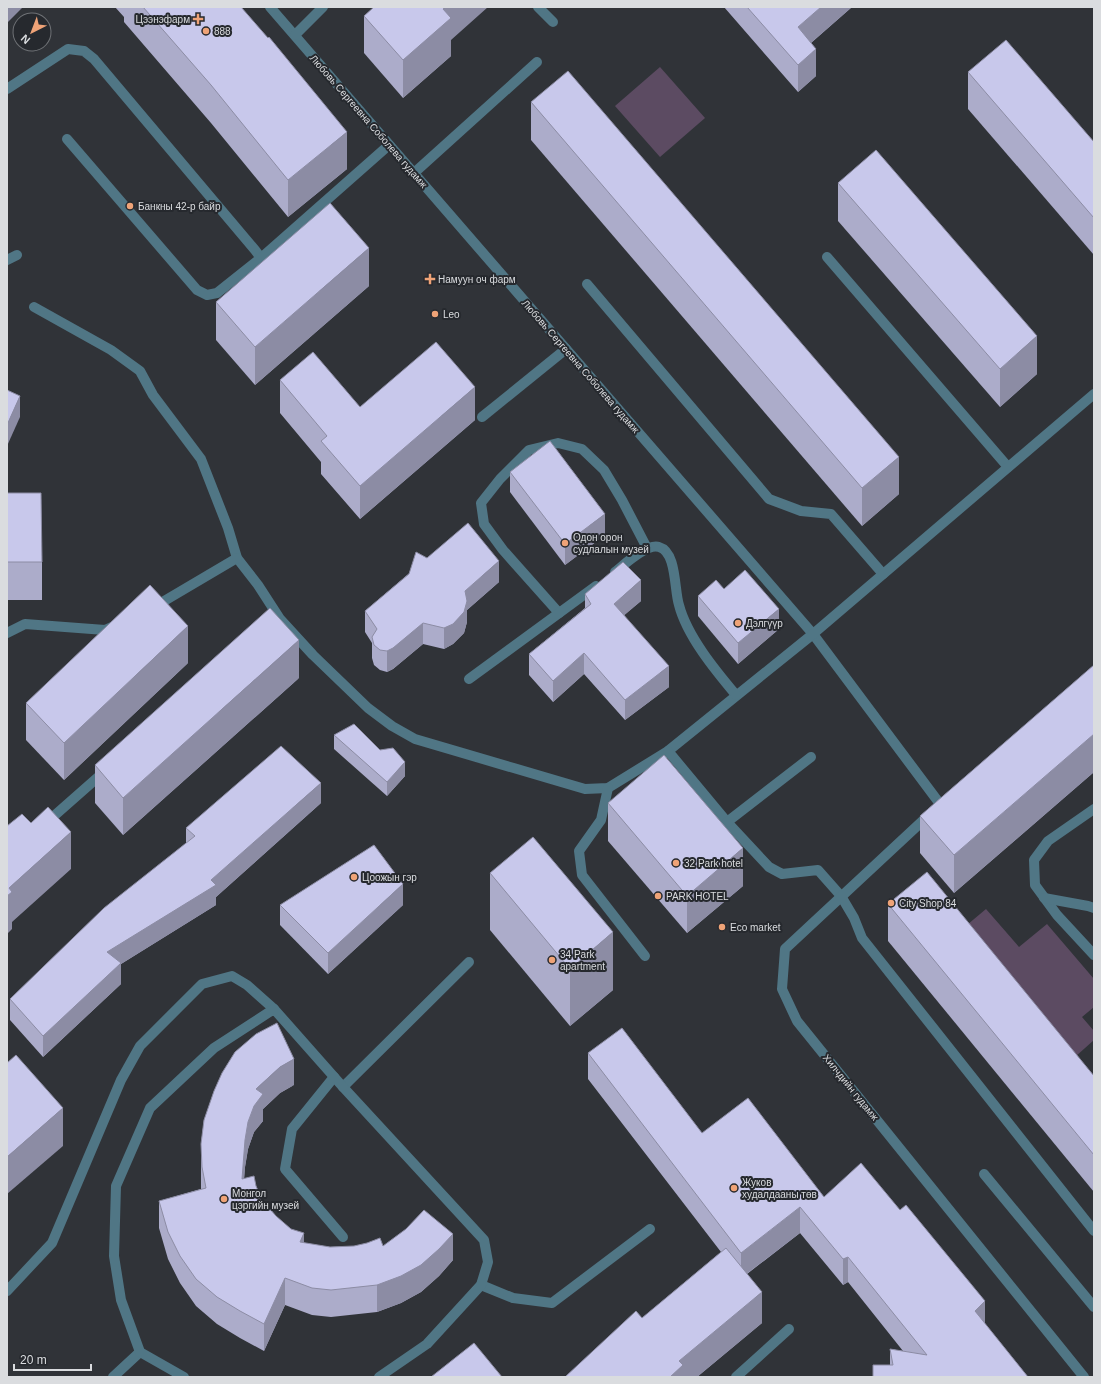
<svg xmlns="http://www.w3.org/2000/svg" width="1101" height="1384" viewBox="0 0 1101 1384" font-family="Helvetica,sans-serif">
	<style>
		.green { fill: #5c4b62 }
		.lines { fill: none; stroke-linecap: round; stroke-linejoin: round }
		.minor { stroke: #507685; stroke-width: 10 }
		.wall { fill: #acacca }
		.shaded-wall { fill: #8c8ca4 }
		.building { fill: #c8c8eb; stroke: #8c8ca4 }
		.poi-dot { fill: #efa377; stroke: #26292e; stroke-width: 1.5 }
		.labels { text-anchor: middle; stroke-width: 4; stroke-linejoin: round; paint-order: stroke }
		.poi-label { font-size: 10px; fill: #dadcdf; stroke: #26292e; text-anchor: start }
		.street-label { font-size: 10px; fill: #dadcdf; stroke: #26292e }
	</style>
	<rect width="100%" height="100%" fill="#303338"/>
	<g class="green">
		<polygon points="660,67 705,118 660,157 615,106"/>
		<polygon points="986,909 1019,947 1047,924 1094,979 1094,1007 1082,1017 1094,1031 1094,1040 1066,1065 955,935"/>
	</g>
	<g class="lines">
		<g class="minor">
			<polyline points="270,7 813,634 940,804"/>
			<polyline points="538,7 553,22"/>
			<polyline points="295,35 323,7"/>
			<polyline points="7,89 68,49 84,51 94,59 255,250 261,258"/>
			<polyline points="67,139 197,290 207,295 217,293 261,258 389,145"/>
			<polyline points="414,173 537,62"/>
			<polyline points="827,257 1008,467"/>
			<polyline points="7,260 17,255"/>
			<polyline points="587,284 769,499 801,511 831,514 883,574"/>
			<polyline points="34,307 111,350 140,371 153,395 201,459 228,528 237,558 258,585 280,619 313,655 368,708 392,726 415,739 585,789 608,788 668,751 813,634 1094,394"/>
			<polyline points="482,417 566,349"/>
			<path d="M615,572C625,564 647,543 659,547C677,552 674,590 679,605C687,636 715,670 736,695"/>
			<polyline points="154,607 237,558"/>
			<polyline points="559,613 503,550 484,524 481,503 500,479 529,450 558,443 582,449 604,470 622,500 647,548"/>
			<polyline points="7,633 25,624 105,630 116,625"/>
			<polyline points="469,679 596,586"/>
			<polyline points="668,751 727,822 769,867 782,874 818,870 841,896 854,918 862,938 1094,1231"/>
			<polyline points="608,788 601,820 579,851 582,875 645,956"/>
			<polyline points="1094,809 1048,841 1034,860 1035,885 1057,915 1094,955"/>
			<polyline points="930,814 785,949 782,989 797,1021 1084,1377"/>
			<polyline points="727,822 811,757"/>
			<polyline points="46,823 105,771"/>
			<polyline points="1044,898 1088,906 1094,908"/>
			<polyline points="334,1077 292,1129 285,1169 343,1237"/>
			<polyline points="343,1087 469,962"/>
			<polyline points="984,1174 1094,1307"/>
			<polyline points="481,1285 513,1298 552,1303 650,1229"/>
			<polyline points="7,1291 52,1243 121,1080 140,1046 202,984 232,976 247,985 274,1009"/>
			<polyline points="113,1377 140,1352"/>
			<polyline points="184,1377 140,1352 121,1300 114,1256 116,1186 150,1108 214,1048 274,1009 343,1087 484,1240 488,1262 481,1285 427,1344 379,1377"/>
			<polyline points="736,1377 789,1329"/>
		</g>
	</g>
	<g class="wall">
		<polygon points="115,7 241,7 347,169 288,217 211,123 124,22 124,17"/>
		<polygon points="724,7 852,7 811,43 816,76 798,92"/>
		<polygon points="364,16 451,40 451,56 403,98 364,53"/>
		<polygon points="968,72 1094,142 1094,255 968,109"/>
		<polygon points="531,102 899,494 862,526 531,140"/>
		<polygon points="838,183 1037,374 1000,407 838,221"/>
		<polygon points="369,286 255,385 216,340 216,302"/>
		<polygon points="280,380 360,407 475,420 360,519 321,474 321,462 280,413"/>
		<polygon points="510,472 605,535 565,565 510,492"/>
		<polygon points="7,493 42,562 42,600 7,600"/>
		<polygon points="427,558 499,582 467,610 467,622 464,633 453,644 444,649 423,644 393,669 387,672 380,670 374,665 372,658 372,643 365,632 365,611"/>
		<polygon points="724,589 779,629 738,664 698,616 698,596"/>
		<polygon points="585,594 641,601 624,615 669,687 625,720 584,674 553,702 529,675 529,654 585,608"/>
		<polygon points="188,663 64,780 26,740 26,703"/>
		<polygon points="1094,665 1094,772 954,893 920,853 920,816"/>
		<polygon points="299,678 123,835 95,803 95,765"/>
		<polygon points="334,735 405,776 387,796 334,749"/>
		<polygon points="321,803 216,897 216,905 121,964 121,984 43,1057 10,1020 10,999 186,843 186,828"/>
		<polygon points="608,803 743,886 687,933 608,841"/>
		<polygon points="490,873 613,990 570,1026 490,930"/>
		<polygon points="888,904 1094,1076 1094,1192 888,941"/>
		<polygon points="280,905 403,905 328,974 280,925"/>
		<polygon points="588,1053 702,1133 824,1197 985,1324 1028,1377 890,1365 890,1349 903,1351 848,1282 843,1285 800,1233 747,1274 762,1323 697,1377 565,1377 642,1318 721,1252 588,1079"/>
		<polygon points="294,1085 280,1093 263,1109 263,1121 254,1132 248,1149 245,1167 244,1179 256,1186 262,1200 276,1216 304,1243 330,1247 383,1246 453,1260 439,1276 421,1292 401,1303 377,1312 331,1317 312,1315 285,1305 264,1351 240,1338 217,1324 196,1306 180,1283 168,1259 159,1228 159,1201 201,1189 201,1144 204,1120"/>
	</g>
	<g class="shaded-wall">
		<polygon points="7,7 23,7 7,23"/>
		<polygon points="446,7 488,7 451,40 451,56 403,98 403,60 443,9"/>
		<polygon points="821,7 852,7 798,54 798,27"/>
		<polygon points="816,49 816,76 798,92 798,65"/>
		<polygon points="347,132 347,169 288,217 288,180"/>
		<polygon points="369,248 369,286 255,385 255,347"/>
		<polygon points="1037,336 1037,374 1000,407 1000,369"/>
		<polygon points="475,387 475,420 360,519 360,486"/>
		<polygon points="20,396 20,417 7,446 7,425"/>
		<polygon points="899,457 899,494 862,526 862,488"/>
		<polygon points="605,514 605,535 565,565 565,544"/>
		<polygon points="499,561 499,582 467,610 467,622 464,633 453,644 444,649 444,628 465,591"/>
		<polygon points="641,580 641,601 614,624 614,604"/>
		<polygon points="779,609 779,629 738,664 738,643"/>
		<polygon points="423,623 423,644 393,669 387,672 387,651"/>
		<polygon points="188,626 188,663 64,780 64,743"/>
		<polygon points="299,640 299,678 123,835 123,798"/>
		<polygon points="584,653 584,674 553,702 553,681"/>
		<polygon points="669,666 669,687 625,720 625,700"/>
		<polygon points="1094,734 1094,772 954,893 954,855"/>
		<polygon points="405,762 405,776 387,796 387,782"/>
		<polygon points="321,783 321,803 216,897 216,905 121,964 121,984 43,1057 43,1036 107,952 211,880"/>
		<polygon points="71,832 71,869 12,922 12,929 7,934 7,896 9,888"/>
		<polygon points="743,848 743,886 687,933 687,896"/>
		<polygon points="403,884 403,905 328,974 328,953"/>
		<polygon points="613,932 613,990 570,1026 570,969"/>
		<polygon points="294,1059 294,1085 280,1093 263,1109 263,1121 254,1132 248,1149 245,1167 242,1206 242,1179 245,1140 248,1122 254,1106 256,1089 280,1067"/>
		<polygon points="63,1108 63,1146 7,1194 7,1157"/>
		<polygon points="800,1207 800,1233 741,1278 741,1253"/>
		<polygon points="304,1233 304,1260 300,1242"/>
		<polygon points="453,1234 453,1260 439,1276 421,1292 401,1303 377,1312 377,1285"/>
		<polygon points="848,1257 848,1282 843,1285 843,1259"/>
		<polygon points="285,1278 285,1305 264,1351 264,1324"/>
		<polygon points="762,1292 762,1323 697,1377 670,1377 679,1361"/>
		<polygon points="985,1301 985,1327 975,1311"/>
	</g>
	<g class="building">
		<polygon points="143,7 241,7 268,38 269,37 347,132 288,180 211,85"/>
		<polygon points="374,7 446,7 443,9 451,18 403,60 364,16"/>
		<polygon points="747,7 821,7 798,27 816,49 798,65"/>
		<polygon points="1006,40 1094,142 1094,218 968,72"/>
		<polygon points="568,71 899,457 862,488 531,102"/>
		<polygon points="876,150 1037,336 1000,369 838,183"/>
		<polygon points="330,203 369,248 255,347 216,302"/>
		<polygon points="436,342 475,387 360,486 321,441 327,436 280,380 313,352 360,407"/>
		<polygon points="7,390 20,396 7,425"/>
		<polygon points="550,441 605,514 565,544 510,472"/>
		<polygon points="7,493 41,493 42,562 7,562"/>
		<polygon points="468,523 499,561 465,591 467,601 464,612 453,624 444,628 423,623 393,648 387,651 380,650 374,645 372,637 377,629 365,611 409,574 416,552 427,558"/>
		<polygon points="623,562 641,580 614,604 669,666 625,700 584,653 553,681 529,654 591,604 585,594"/>
		<polygon points="745,570 779,609 738,643 698,596 716,580 724,589"/>
		<polygon points="150,585 188,626 64,743 26,703"/>
		<polygon points="270,608 299,640 123,798 95,765"/>
		<polygon points="1094,665 1094,734 954,855 920,816"/>
		<polygon points="354,724 380,750 393,748 405,762 387,782 334,735"/>
		<polygon points="281,746 321,783 211,880 216,885 107,952 121,963 43,1036 10,999 104,908 195,836 186,828"/>
		<polygon points="664,755 743,848 687,896 608,803"/>
		<polygon points="48,807 71,832 9,888 12,892 7,896 7,826 22,814 31,823"/>
		<polygon points="533,837 613,932 570,969 490,873"/>
		<polygon points="374,845 403,884 328,953 280,905"/>
		<polygon points="927,872 1094,1076 1094,1155 888,904"/>
		<polygon points="277,1023 294,1059 280,1067 256,1089 263,1094 254,1106 248,1122 245,1140 242,1179 254,1176 256,1186 262,1200 276,1216 291,1229 304,1233 300,1242 330,1247 354,1246 367,1243 380,1238 383,1246 406,1229 424,1210 453,1234 439,1249 421,1265 401,1276 377,1285 331,1290 312,1288 285,1278 264,1324 240,1311 217,1297 196,1279 180,1256 168,1232 159,1201 206,1188 202,1167 201,1144 204,1120 214,1091 222,1073 235,1052 256,1034"/>
		<polygon points="622,1028 702,1133 748,1098 824,1197 861,1163 900,1210 906,1205 985,1301 975,1311 1028,1377 873,1377 873,1365 893,1365 890,1349 927,1355 848,1257 843,1259 800,1207 741,1253 588,1053"/>
		<polygon points="16,1055 63,1108 7,1157 7,1063"/>
		<polygon points="726,1248 762,1292 679,1361 683,1365 670,1377 565,1377 636,1311 642,1318"/>
		<polygon points="474,1343 502,1377 431,1377"/>
	</g>
	<g class="poi-dot">
		<path d="M196 13h4v4h4v4h-4v4h-4v-4h-4v-4h4z"/>
		<circle cx="206" cy="31" r="4"/>
		<circle cx="130" cy="206" r="4"/>
		<path d="M428 273h4v4h4v4h-4v4h-4v-4h-4v-4h4z"/>
		<circle cx="435" cy="314" r="4"/>
		<circle cx="565" cy="543" r="4"/>
		<circle cx="738" cy="623" r="4"/>
		<circle cx="676" cy="863" r="4"/>
		<circle cx="354" cy="877" r="4"/>
		<circle cx="658" cy="896" r="4"/>
		<circle cx="891" cy="903" r="4"/>
		<circle cx="722" cy="927" r="4"/>
		<circle cx="552" cy="960" r="4"/>
		<circle cx="734" cy="1188" r="4"/>
		<circle cx="224" cy="1199" r="4"/>
	</g>
	<g class="labels">
		<g class="poi-label">
			<text x="190" y="23" text-anchor="end">Цээнэфарм</text>
			<text x="214" y="35">888</text>
			<text x="138" y="210">Банкны 42-р байр</text>
			<text x="438" y="283">Намуун оч фарм</text>
			<text x="443" y="318">Leo</text>
			<text x="573" y="541">Одон орон<tspan x="573" dy="12">судлалын музей</tspan></text>
			<text x="746" y="627">Дэлгүүр</text>
			<text x="684" y="867">32 Park hotel</text>
			<text x="362" y="881">Цоожын гэр</text>
			<text x="666" y="900">PARK HOTEL</text>
			<text x="899" y="907">City Shop 84</text>
			<text x="730" y="931">Eco market</text>
			<text x="560" y="958">34 Park<tspan x="560" dy="12">apartment</tspan></text>
			<text x="742" y="1186">Жуков<tspan x="742" dy="12">худалдааны төв</tspan></text>
			<text x="232" y="1197">Монгол<tspan x="232" dy="12">цэргийн музей</tspan></text>
		</g>
		<g class="street-label">
			<text transform="translate(369 121) rotate(49)" y="4">Любовь Сергеевна Соболева гудамж</text>
			<text transform="translate(581 366) rotate(49)" y="4">Любовь Сергеевна Соболева гудамж</text>
			<text transform="translate(851 1087) rotate(51)" y="4">Хилчдийн гудамж</text>
		</g>
	</g>
	<rect width="1101" height="1384" fill="none" stroke="#dadcdf" stroke-width="16"/>
	<g transform="translate(32 32) rotate(222)"><circle r="19" fill="#26292e" stroke="#6e7175"/>
	<path d="M0-3L7 15L0 10L-7 15Z" fill="#efa377"/>
	<text y="-6" font-size="11" font-weight="bold" text-anchor="middle" fill="#dadcdf">N</text>
	</g>
	<path d="M14 1364v6h77v-6" fill="none" stroke="#dadcdf" stroke-width="2"/>
	<text x="20" y="1364" font-size="12" fill="#dadcdf" stroke="#26292e" stroke-width="3" paint-order="stroke">20 m</text>
</svg>
